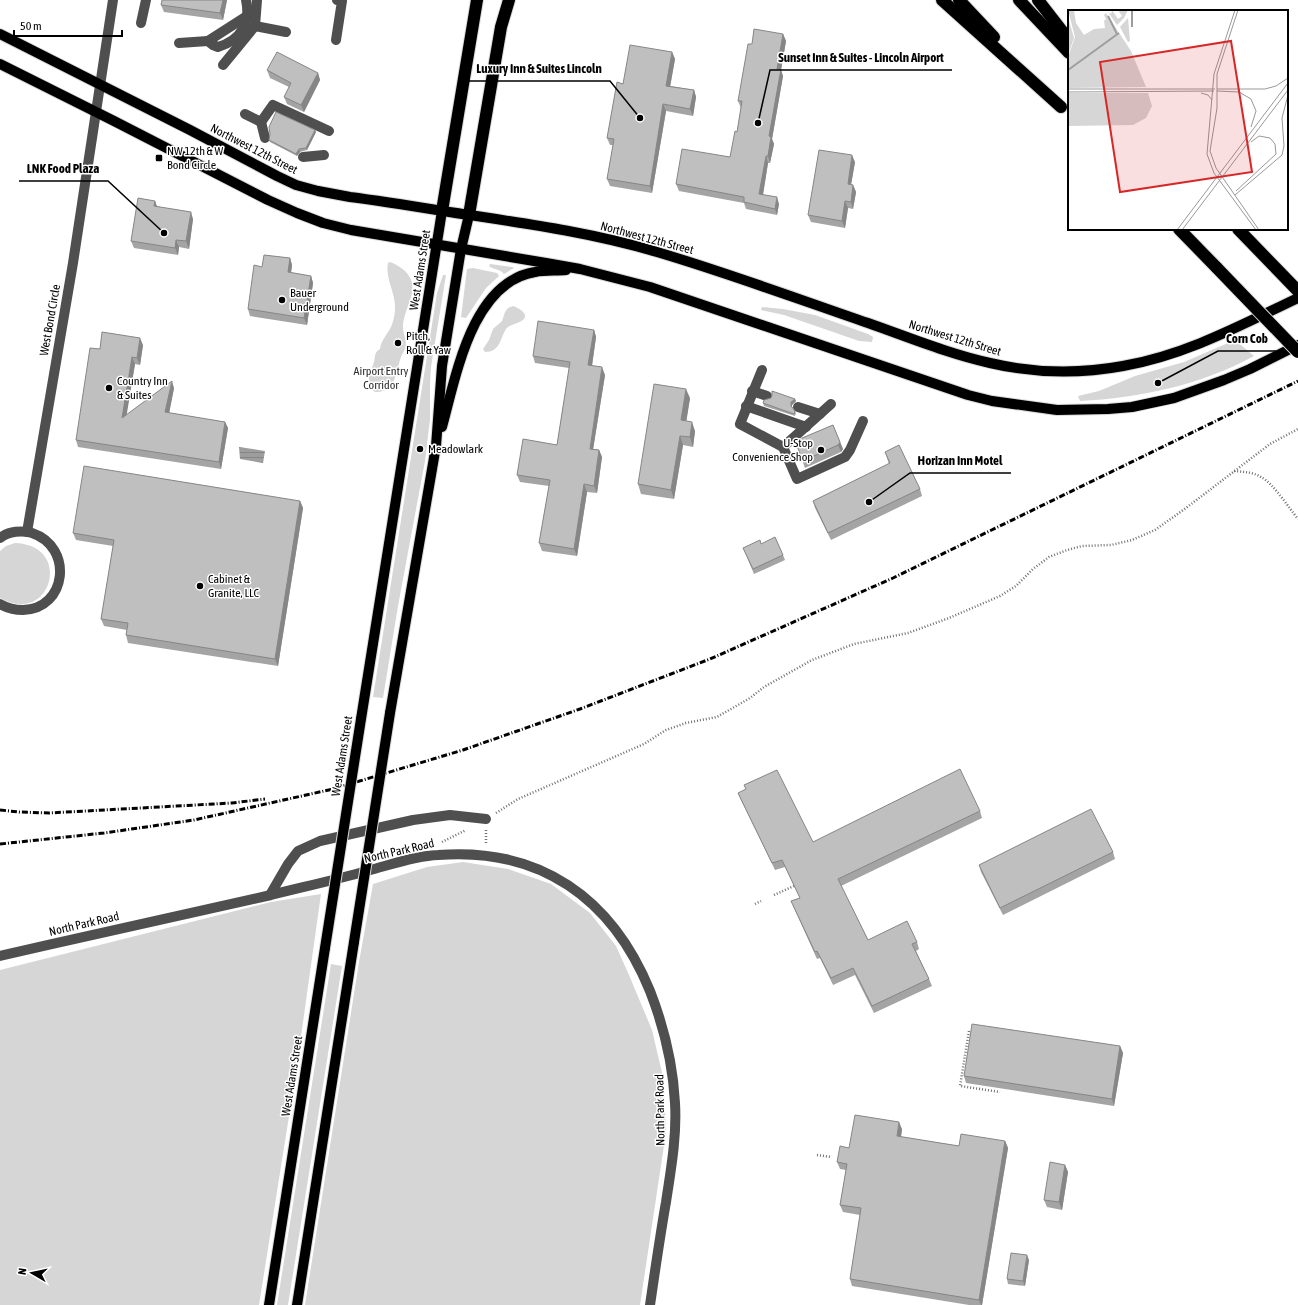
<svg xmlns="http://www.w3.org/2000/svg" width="1298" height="1305" viewBox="0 0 1298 1305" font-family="'Asap Condensed',sans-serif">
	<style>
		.green { fill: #d6d6d6 }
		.water { fill: url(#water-rules) }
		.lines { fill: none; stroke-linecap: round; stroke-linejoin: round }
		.major-casing { stroke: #dbdbdb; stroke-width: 12 }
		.highway-casing { stroke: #dbdbdb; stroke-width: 14 }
		.path { stroke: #717171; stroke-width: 2.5; stroke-dasharray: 1 2; stroke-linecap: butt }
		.minor { stroke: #4f4f4f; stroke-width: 10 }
		.major { stroke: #000; stroke-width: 10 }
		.highway { stroke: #000; stroke-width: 12 }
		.rail { stroke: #000; stroke-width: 3; stroke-dasharray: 6 2 1 2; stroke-linecap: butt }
		.major-bridge-casing { stroke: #dbdbdb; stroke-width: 12; stroke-linecap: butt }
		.highway-bridge-casing { stroke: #dbdbdb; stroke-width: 14; stroke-linecap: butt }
		.major-bridge { stroke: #000; stroke-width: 10 }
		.highway-bridge { stroke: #000; stroke-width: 12 }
		.wall { fill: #a4a4a4 }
		.shaded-wall { fill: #868686 }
		.building { fill: #bfbfbf; stroke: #868686 }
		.poi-dot { fill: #000; stroke: #fff; stroke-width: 1.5 }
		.labels { text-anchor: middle; stroke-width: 3; stroke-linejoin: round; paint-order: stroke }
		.street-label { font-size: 12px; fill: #000; stroke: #fff }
		.poi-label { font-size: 12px; fill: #000; stroke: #fff; text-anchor: start }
		.park-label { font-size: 12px; fill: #2d2d2d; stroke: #fff }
		.inset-river { fill: none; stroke: #9d9d9d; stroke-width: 2 }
		.inset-road { fill: none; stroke: #999; stroke-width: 1 }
		.view { fill: #d62828; fill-opacity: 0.15; stroke: #d62828; stroke-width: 2 }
		.inset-edge { fill: none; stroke: #000; stroke-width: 2 }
		.leader { fill: none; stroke: #000; stroke-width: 1.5 }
		.callout-dot { fill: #000; stroke: #fff; stroke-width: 1.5 }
		.callout-label { font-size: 13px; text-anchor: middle; font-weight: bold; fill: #000; stroke: #fff; stroke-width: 3; stroke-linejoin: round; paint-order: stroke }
	</style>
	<defs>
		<pattern id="water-rules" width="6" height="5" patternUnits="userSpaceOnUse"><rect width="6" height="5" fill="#9d9d9d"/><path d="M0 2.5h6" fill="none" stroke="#858585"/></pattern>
	</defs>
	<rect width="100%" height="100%" fill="#fff"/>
	<g class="green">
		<path d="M389,262C395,263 400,267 405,271C422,288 405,305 403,325C402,333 408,341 405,349C404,351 402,354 401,357C396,370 397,390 378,392C374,393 371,389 370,385C367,377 371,372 373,365C376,358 373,353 380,349C381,340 387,335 391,327C393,322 395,315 395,309C396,293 385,279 388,263Z"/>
		<path d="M490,264L512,267L514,268L504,274C499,268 493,270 489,266Z"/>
		<polygon points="473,268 497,273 499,276 486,288 466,318 461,317 467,269"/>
		<polygon points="443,275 446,275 431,367 430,384 430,419 425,461 398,606 383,698 373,697 437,293"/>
		<path d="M513,306C516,307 518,308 521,310C535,322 509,323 506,329C500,339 500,352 485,352L483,349L489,340L493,329L502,321L505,312L508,308Z"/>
		<polygon points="762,307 783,309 815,315 868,334 873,337 872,342 859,341 784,315 761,310"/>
		<path d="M1235,340L1254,356C1201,385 1140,398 1080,401L1078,396L1099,391L1135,376L1184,362Z"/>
		<path d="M15,543C74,545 51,627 0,598V551L6,546Z"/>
		<polygon points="463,862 508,869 551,884 590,913 616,946 629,975 652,1030 664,1081 666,1132 640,1305 305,1305 359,962 373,884 427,867"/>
		<polygon points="321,894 296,1072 259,1305 0,1305 0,970 271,902"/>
		<polygon points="331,964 342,966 288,1305 277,1305"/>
	</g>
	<polygon class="water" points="239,447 265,451 263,463 240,459"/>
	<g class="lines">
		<g class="major-casing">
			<g id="major">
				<path d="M0,34L190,130L277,176L296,185L318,191L350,197C381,201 412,206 443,211C514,222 587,231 657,252C728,273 798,299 868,323C908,337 949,354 990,363C1033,373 1080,374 1123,366C1186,355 1241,325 1298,298"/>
				<polyline points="0,64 114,121 268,200 297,213 323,223 351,230 546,263 580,269 650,287 968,395 992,401 1057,410 1108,409 1132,407 1174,398 1224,380 1250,369 1298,345"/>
				<path d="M442,427C456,376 472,282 535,272C545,270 556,271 566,270"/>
				<polyline points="390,713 436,446 442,366 461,249 469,215"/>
				<polyline points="361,719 442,211"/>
				<polyline points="269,1305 325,948"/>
				<polyline points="297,1305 354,942"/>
			</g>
		</g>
		<g class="highway-casing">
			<g id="highway">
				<polyline points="942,0 1061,107"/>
				<polyline points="959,0 994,37"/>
				<polyline points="1019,0 1069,53"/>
				<polyline points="1038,0 1069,40"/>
				<polyline points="442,211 477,0"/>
				<polyline points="469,215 501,27 509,0"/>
				<polyline points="1179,229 1217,268"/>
				<polyline points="1238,229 1298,291"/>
			</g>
		</g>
		<g class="path">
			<path d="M1234,471C1244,472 1253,472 1261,477C1273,483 1289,508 1298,519"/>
			<polyline points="496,813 518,799 644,744 666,730 686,723 717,717 750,698 764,687 812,660 854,644 908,633 949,618 1000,596 1016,586 1033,569 1049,557 1067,550 1082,546 1111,545 1132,540 1155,530 1186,508 1270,444 1298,429"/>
			<polyline points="486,830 486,845"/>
			<polyline points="442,842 466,830"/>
			<polyline points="774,895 794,886"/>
			<polyline points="755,904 761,901"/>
			<polyline points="969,1031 960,1086 1000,1092"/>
			<polyline points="817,1155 831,1157"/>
		</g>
		<g class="minor">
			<polyline points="141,23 146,0"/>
			<polyline points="255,26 286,32"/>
			<polyline points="336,40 342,1 337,0"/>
			<polyline points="208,41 247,16"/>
			<path d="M179,43L208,41L213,45L218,47C241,40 251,23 246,0"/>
			<polyline points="223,65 255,26 257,0"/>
			<polyline points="245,114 261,122 273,105 329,131"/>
			<polyline points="261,122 265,138"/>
			<polyline points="303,157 324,155"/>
			<polyline points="762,370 740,424 783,447 831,404"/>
			<polyline points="752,391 767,396"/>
			<polyline points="746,406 806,427"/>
			<polyline points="798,407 820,414"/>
			<polyline points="783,447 797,479 845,457 850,450 863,421"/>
			<polyline points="27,532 73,263 113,0"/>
			<path d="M0,538C9,531 22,530 32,533C74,547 67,609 23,610C15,610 7,608 0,604"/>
			<polyline points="270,895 288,864 298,851 320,841 413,820 450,815 486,819"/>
			<path d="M0,956C90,935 180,915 271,895C303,887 335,880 367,871C390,865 414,856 438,855C540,847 612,898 650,991C664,1027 673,1064 675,1103C677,1136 671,1169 666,1202C660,1236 655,1271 650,1305"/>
		</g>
		<use href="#major" class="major"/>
		<use href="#highway" class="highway"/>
		<g class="rail">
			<polyline points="0,810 19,812 49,813 232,803 265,799"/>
			<polyline points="0,844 104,833 194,820 333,789 463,750 580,709 710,659 893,578 1298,381"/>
		</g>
		<g class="major-bridge-casing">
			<g id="major-bridge">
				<polyline points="354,942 390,713"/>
				<polyline points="325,948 361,719"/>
			</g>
		</g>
		<g class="highway-bridge-casing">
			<polyline id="highway-bridge" points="1217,268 1298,352"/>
		</g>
		<use href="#major-bridge" class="major-bridge"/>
		<use href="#highway-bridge" class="highway-bridge"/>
	</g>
	<g class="wall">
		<polygon points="227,0 223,20 164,12 161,5"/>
		<polygon points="783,34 786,41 781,70 783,76 772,139 774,144 770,163 768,163 763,194 779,204 777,215 746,209 744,203 679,191 676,184 730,157 737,132 741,108 738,101 752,44"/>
		<polygon points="672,52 675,59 670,86 694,90 696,97 693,116 666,111 652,193 610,186 607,179 613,145 610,145 607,138 623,84"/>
		<polygon points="267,70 318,73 320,80 304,112 287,104 284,97 289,87 270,78"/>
		<polygon points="315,130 316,132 307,150 300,152 297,156 270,142 269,140"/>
		<polygon points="855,162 851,184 853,185 856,192 853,209 848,208 845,228 811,222 808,215"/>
		<polygon points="155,201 157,206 193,219 189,249 179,247 178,255 134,248 131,241"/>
		<polygon points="290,258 292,265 291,273 311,276 313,283 307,325 250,316 248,309 262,267"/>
		<polygon points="594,330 596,337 592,366 605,375 593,449 599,450 602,457 597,493 587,492 577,556 542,551 539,543 549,486 520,482 517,475 557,445 569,368 535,363 533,356"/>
		<polygon points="143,345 140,365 135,364 126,415 174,388 169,413 225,422 228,428 221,469 78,447 76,440 100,349"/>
		<polygon points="690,398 686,421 695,431 693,447 683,445 674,499 641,494 638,484"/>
		<polygon points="795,399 796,401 792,405 792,407 796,413 795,416 764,406 763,403"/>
		<polygon points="833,425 843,449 841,452 805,468 795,441"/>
		<polygon points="885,452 920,489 922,496 831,540 815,508 813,501 889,464"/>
		<polygon points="300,501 303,508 278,666 128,643 126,635 127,630 104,626 101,619 113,546 76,540 73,533"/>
		<polygon points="743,548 783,555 785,560 754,574"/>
		<polygon points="738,793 813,842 980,811 982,818 841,886 868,940 917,942 919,949 916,951 929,979 932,986 874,1013 855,975 833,985 820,958 817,959 794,908 791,901 800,898 785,867 775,870 741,800"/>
		<polygon points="1113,852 1115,859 1003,915 981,872 979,865"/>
		<polygon points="1120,1046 1123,1053 1114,1106 966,1083 964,1076"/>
		<polygon points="902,1129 901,1137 959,1146 1005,1141 1008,1148 982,1305 969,1305 852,1286 850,1279 860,1215 843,1212 840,1205 846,1170 840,1169 837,1162 849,1148"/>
		<polygon points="1065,1165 1068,1172 1062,1210 1047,1207 1044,1200"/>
		<polygon points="1029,1260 1025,1286 1008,1284 1007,1279"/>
	</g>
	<g class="shaded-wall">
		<polygon points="223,0 227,0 223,20 220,13"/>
		<polygon points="783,34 786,41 781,70 783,76 772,139 774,144 770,163 768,156 769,136 777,69"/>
		<polygon points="672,52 675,59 669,93 666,86"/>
		<polygon points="318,73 320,80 304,112 301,105"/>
		<polygon points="694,90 696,97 693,116 690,109"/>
		<polygon points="663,104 666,111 652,193 650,186"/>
		<polygon points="315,130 316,132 307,150 306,148"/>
		<polygon points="299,149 300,152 297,156 296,154"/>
		<polygon points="852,155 855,162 850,191 848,184"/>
		<polygon points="766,156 768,163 762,201 759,194"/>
		<polygon points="853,185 856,192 853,209 851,202"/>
		<polygon points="777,197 779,204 777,215 775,209"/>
		<polygon points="155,201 157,208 154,206"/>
		<polygon points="845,201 848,208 845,228 842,221"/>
		<polygon points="191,212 193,219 189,249 186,241"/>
		<polygon points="176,240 179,247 178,255 175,248"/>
		<polygon points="290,258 292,265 290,279 288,272"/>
		<polygon points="311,276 313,283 307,325 304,318"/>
		<polygon points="594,330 596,337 591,372 588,365"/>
		<polygon points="140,338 143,345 140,365 137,358"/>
		<polygon points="132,357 135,364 125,425 122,418"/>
		<polygon points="602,367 605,375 592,456 590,449"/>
		<polygon points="172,381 174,388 168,419 165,412"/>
		<polygon points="686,389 690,398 685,430 681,420"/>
		<polygon points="795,399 796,401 792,405 792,408 791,406 791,402"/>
		<polygon points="225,422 228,428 221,469 219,462"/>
		<polygon points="692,422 695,431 693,447 690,437"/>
		<polygon points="680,436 683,445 674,499 671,490"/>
		<polygon points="840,442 843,449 841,452 838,445"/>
		<polygon points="599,450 602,457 597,493 594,486"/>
		<polygon points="584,484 587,492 577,556 574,549"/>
		<polygon points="300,501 303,508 278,666 275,659"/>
		<polygon points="1120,1046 1123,1053 1114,1106 1112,1099"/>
		<polygon points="899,1122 902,1129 900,1143 897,1136"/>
		<polygon points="1005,1141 1008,1148 982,1305 981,1305 979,1300"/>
		<polygon points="1065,1165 1068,1172 1062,1210 1059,1202"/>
		<polygon points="1027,1255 1029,1260 1025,1286 1023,1281"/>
	</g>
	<g class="building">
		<polygon points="162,0 223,0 220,13 161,5"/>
		<polygon points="754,29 783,34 777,69 781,69 769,136 771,137 768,156 766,156 759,194 777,197 775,209 744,202 744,197 676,184 682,149 730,157 735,131 737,132 742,101 738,101 748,44 752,44"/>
		<polygon points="630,45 672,52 666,86 694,90 690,109 663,104 650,186 607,179 614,139 607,138 617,82 623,84"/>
		<polygon points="277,52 318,73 301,105 284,97 291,83 267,70"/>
		<polygon points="276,112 315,130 306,148 299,149 296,154 269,140 270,134 269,127"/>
		<polygon points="819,150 852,155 848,184 853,185 851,202 845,201 842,221 808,215"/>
		<polygon points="138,198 155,201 154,206 191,212 186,241 176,240 175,248 131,241"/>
		<polygon points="264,255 290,258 288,272 311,276 304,318 248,309 254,265 262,267"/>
		<polygon points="538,321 594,330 588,365 602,367 590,449 599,450 594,486 584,484 574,549 539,543 550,480 517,475 523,439 557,445 570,362 533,356"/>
		<polygon points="102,332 140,338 137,358 132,357 122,418 172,381 165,412 225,422 219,462 76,440 90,348 100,349"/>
		<polygon points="654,384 686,389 681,420 692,422 690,437 680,436 671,490 638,484"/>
		<polygon points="772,391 795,399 791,402 791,406 795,411 794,414 763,403 764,400 771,398 772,395"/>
		<polygon points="833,425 840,442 838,445 803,461 795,441"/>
		<polygon points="899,445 920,489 828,533 813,501 890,463 885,452"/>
		<polygon points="84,466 300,501 275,659 126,635 128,623 101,619 114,540 73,533"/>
		<polygon points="775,537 783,555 753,569 743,548 760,540 761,544"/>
		<polygon points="960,769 980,811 838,879 868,940 907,921 917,942 912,944 929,979 872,1006 853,968 831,978 817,951 815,952 791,901 800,898 782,860 772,863 738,793 746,789 744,785 777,770 813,842"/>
		<polygon points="1091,809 1113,852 1000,908 979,865"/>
		<polygon points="972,1024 1120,1046 1112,1099 964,1076"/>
		<polygon points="855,1115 899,1122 897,1136 959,1146 961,1134 1005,1141 979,1300 850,1279 861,1208 840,1205 847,1164 837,1162 840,1146 849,1148"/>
		<polygon points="1050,1162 1065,1165 1059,1202 1044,1200"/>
		<polygon points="1011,1253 1027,1255 1023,1281 1007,1279"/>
	</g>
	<g class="poi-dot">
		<rect x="155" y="154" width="8" height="8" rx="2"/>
		<circle cx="282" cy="300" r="4"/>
		<circle cx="398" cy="343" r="4"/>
		<circle cx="109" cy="388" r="4"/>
		<circle cx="420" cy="449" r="4"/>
		<circle cx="821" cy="450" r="4"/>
		<circle cx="200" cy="586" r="4"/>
	</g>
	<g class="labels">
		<g class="street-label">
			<text transform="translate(254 149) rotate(27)" y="4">Northwest 12th Street</text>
			<text transform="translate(647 238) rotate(15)" y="4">Northwest 12th Street</text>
			<text transform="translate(420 270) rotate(-81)" y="4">West Adams Street</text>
			<text transform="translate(50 320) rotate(-80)" y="4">West Bond Circle</text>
			<text transform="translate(955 338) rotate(17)" y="4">Northwest 12th Street</text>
			<text transform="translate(342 756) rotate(-81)" y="4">West Adams Street</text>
			<text transform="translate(399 851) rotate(-13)" y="4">North Park Road</text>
			<text transform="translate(84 924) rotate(-13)" y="4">North Park Road</text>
			<text transform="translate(292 1076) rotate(-81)" y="4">West Adams Street</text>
			<text transform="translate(660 1110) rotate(-91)" y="4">North Park Road</text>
		</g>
		<g class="poi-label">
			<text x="167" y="155">NW 12th &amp; W<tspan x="167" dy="14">Bond Circle</tspan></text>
			<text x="290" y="297">Bauer<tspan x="290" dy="14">Underground</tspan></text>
			<text x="406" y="340">Pitch,<tspan x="406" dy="14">Roll &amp; Yaw</tspan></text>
			<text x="117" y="385">Country Inn<tspan x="117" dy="14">&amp; Suites</tspan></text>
			<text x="813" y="447" text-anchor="end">U-Stop<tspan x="813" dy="14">Convenience Shop</tspan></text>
			<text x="428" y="453">Meadowlark</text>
			<text x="208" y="583">Cabinet &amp;<tspan x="208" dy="14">Granite, LLC</tspan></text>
		</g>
		<g class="park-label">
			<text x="381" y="375">Airport Entry<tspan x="381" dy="14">Corridor</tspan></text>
		</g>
	</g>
	<g transform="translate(1068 10)">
		<rect width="220" height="220" fill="#fff"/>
		<path d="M0,0L6,1L8,13L16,25L26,19L37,18L36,11L38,9L36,5L38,3L63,41L78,77L0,78V60L51,24L38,6L49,24L0,59V47L7,27ZM44,0L50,9L54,6L50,0H60L56,8L49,15L40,2L43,4ZM0,7L6,28L0,45ZM60,8L62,31L60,32L52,17ZM0,83H80L84,96L78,108L65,115L0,116Z" fill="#d6d6d6"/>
		<path class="inset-river" d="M40,6L49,24M64,17V0M0,60L51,23"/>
		<path class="inset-road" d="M167,0L146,64L139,144L146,163L188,220M170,0L149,64V98L142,141L148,158L191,220M0,79H147M149,79H197L208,76L220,68M149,81L171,82L183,89L188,101L183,117M0,82L146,81M133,83L140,85L144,90M168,181L208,144L207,134L202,128L191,126L183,132M167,185L214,145L216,136L214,108L220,85M109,220L220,73M114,220L220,80"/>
		<path class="view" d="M163,31L184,162L52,182L32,52Z"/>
		<rect width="220" height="220" class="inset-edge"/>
	</g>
	<path class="leader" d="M758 123L770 70H952M640 118L610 81H468M164 233L108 181H19M1158 383L1218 351H1276M869 502L910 473H1011"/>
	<g class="callout-dot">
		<circle cx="758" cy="123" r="4"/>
		<circle cx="640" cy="118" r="4"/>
		<circle cx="164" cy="233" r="4"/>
		<circle cx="1158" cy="383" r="4"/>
		<circle cx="869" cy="502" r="4"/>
	</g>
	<g class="callout-label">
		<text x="861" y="62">Sunset Inn &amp; Suites - Lincoln Airport</text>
		<text x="539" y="73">Luxury Inn &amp; Suites Lincoln</text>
		<text x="63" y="173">LNK Food Plaza</text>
		<text x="1247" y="343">Corn Cob</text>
		<text x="960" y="465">Horizan Inn Motel</text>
	</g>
	<g transform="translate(32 1273) rotate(279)" stroke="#ffffff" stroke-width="3" paint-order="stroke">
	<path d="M0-3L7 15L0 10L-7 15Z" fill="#000000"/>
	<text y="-6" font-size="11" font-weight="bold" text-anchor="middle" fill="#000000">N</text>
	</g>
	<path d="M14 30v6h108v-6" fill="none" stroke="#000000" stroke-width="2"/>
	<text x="20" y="30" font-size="12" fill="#000000" stroke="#ffffff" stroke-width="3" paint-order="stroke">50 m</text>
</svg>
